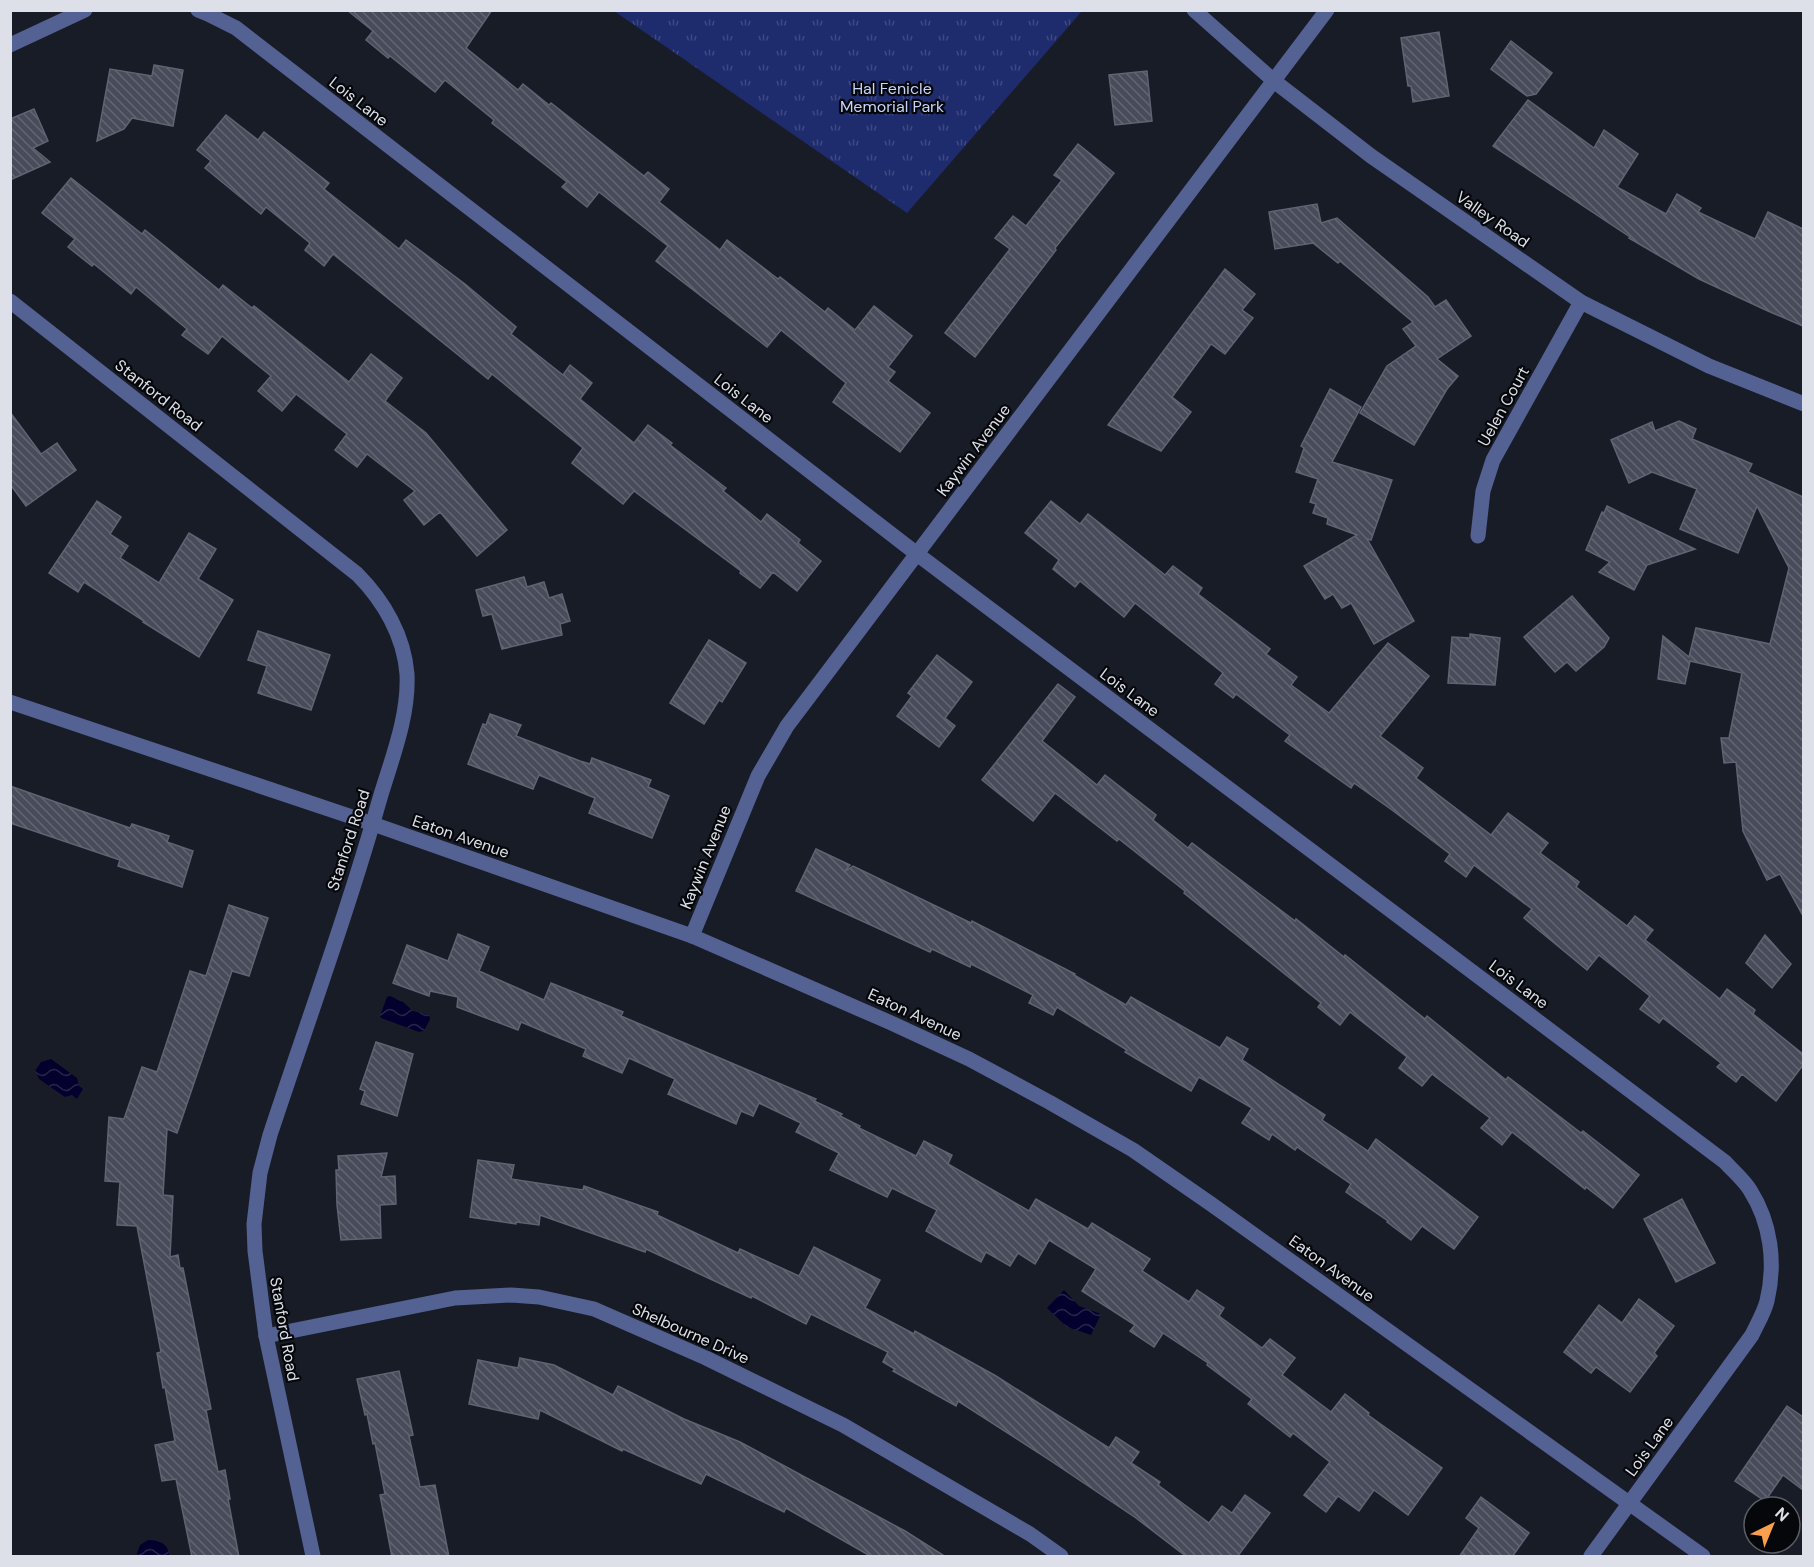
<svg xmlns="http://www.w3.org/2000/svg" width="1814" height="1567" viewBox="0 0 1814 1567" font-family="'DM Sans',sans-serif">
	<style>
		.grass { fill: url(#grass-tufts) }
		.water { fill: url(#water-waves) }
		.building { fill: url(#building-back-hatch); stroke: #5f6472; stroke-width: 1.5 }
		.lines { fill: none; stroke-linecap: round; stroke-linejoin: round }
		.minor { stroke: #536292; stroke-width: 15 }
		.tertiary { stroke: #536292; stroke-width: 15 }
		.labels { text-anchor: middle; stroke-width: 4.5; stroke-linejoin: round; paint-order: stroke }
		.park-label { font-size: 16px; fill: #c6d4fd; stroke: #05070b }
		.street-label { font-size: 16px; fill: #dde0e8; stroke: #05070b }
	</style>
	<defs>
		<pattern id="grass-tufts" width="24" height="20" patternUnits="userSpaceOnUse" patternTransform="scale(1.5)"><rect width="24" height="20" fill="#1e2b6d"/><path d="M3 7l-1-3M5 7V3M7 7l1-3M15 17l-1-3M17 17v-4M19 17l1-3" fill="none" stroke="#3e4982"/></pattern>
		<pattern id="water-waves" width="16" height="10" patternUnits="userSpaceOnUse" patternTransform="scale(1.5)"><rect width="16" height="10" fill="#03002d"/><path d="M0 5q4-4 8 0t8 0" fill="none" stroke="#27254b"/></pattern>
		<pattern id="building-back-hatch" width="6" height="6" patternUnits="userSpaceOnUse" patternTransform="scale(1.5)"><rect width="6" height="6" fill="#484c5a"/><path d="M-1 5l2 2M0 0l6 6M5-1l2 2" fill="none" stroke="#626672"/></pattern>
	</defs>
	<rect width="100%" height="100%" fill="#181c27"/>
	<polygon class="grass" points="614,11 1082,11 907,213"/>
	<g class="water">
		<polygon points="390,996 403,1002 413,1011 429,1015 430,1019 424,1031 419,1032 381,1018 380,1016 387,997"/>
		<polygon points="51,1059 77,1078 79,1086 83,1089 77,1099 72,1095 65,1097 39,1079 35,1071 41,1062"/>
		<polygon points="1064,1290 1079,1306 1101,1314 1091,1335 1067,1327 1047,1308"/>
		<path d="M148,1540C159,1540 169,1544 169,1556H136L140,1545Z"/>
	</g>
	<g class="building">
		<polygon points="347,10 492,10 466,48 518,90 523,84 549,105 551,103 644,176 648,172 669,189 659,202 720,250 727,240 778,279 780,277 825,312 828,308 855,330 874,306 912,336 888,367 895,372 888,381 930,413 900,452 833,402 846,383 781,330 767,347 656,261 668,246 599,192 587,207 562,187 567,182 492,123 494,120 445,80 435,92 390,56 388,58 366,40 373,31"/>
		<polygon points="1439,32 1449,96 1413,102 1411,86 1408,86 1401,38"/>
		<polygon points="1511,41 1552,73 1536,94 1527,96 1491,69"/>
		<polygon points="154,65 183,70 173,126 132,118 124,129 97,141 110,69 152,76"/>
		<polygon points="1147,71 1152,121 1115,125 1109,75"/>
		<polygon points="1528,100 1594,148 1604,130 1638,154 1617,187 1666,214 1677,194 1701,208 1698,212 1755,239 1768,212 1803,229 1803,326 1768,311 1699,279 1629,238 1630,237 1493,146"/>
		<polygon points="34,109 48,141 33,148 50,162 10,180 10,119"/>
		<polygon points="226,115 258,140 264,132 329,183 324,189 399,249 406,240 465,284 516,327 511,334 563,375 570,365 592,383 580,399 634,443 648,425 672,443 670,445 726,488 723,491 761,522 767,514 800,540 798,543 821,561 797,591 773,572 760,588 740,573 741,571 634,491 623,504 572,463 583,448 492,374 488,379 333,254 324,266 305,250 310,243 266,207 261,214 205,168 211,161 197,150"/>
		<polygon points="1078,144 1114,173 1055,248 1056,250 975,357 945,333 1010,249 995,238 1013,216 1026,226 1062,180 1054,175"/>
		<polygon points="71,178 142,234 145,230 219,290 223,285 252,308 254,306 349,382 371,354 402,378 385,401 426,433 507,530 477,556 440,512 424,525 404,500 415,491 367,454 357,467 335,450 347,434 296,394 282,411 258,391 271,376 222,336 208,354 182,335 187,329 136,287 131,294 94,264 92,266 68,247 75,239 42,213"/>
		<polygon points="1317,204 1321,223 1337,218 1428,297 1435,307 1446,300 1471,336 1437,359 1458,376 1447,389 1414,445 1360,413 1387,366 1416,346 1403,329 1413,322 1340,261 1338,263 1313,243 1275,249 1269,212"/>
		<polygon points="1225,269 1255,294 1242,310 1253,318 1225,354 1211,344 1172,397 1191,412 1161,451 1108,425"/>
		<polygon points="1330,389 1361,407 1332,462 1392,480 1371,540 1367,539 1414,621 1374,644 1351,603 1342,608 1333,594 1325,599 1304,566 1357,535 1327,524 1328,518 1313,513 1316,504 1310,502 1318,479 1296,472 1304,448 1301,446"/>
		<polygon points="10,412 41,454 57,443 76,470 26,506 10,484"/>
		<polygon points="1679,421 1696,429 1692,439 1752,464 1748,472 1803,497 1803,916 1780,874 1767,880 1743,831 1736,762 1724,763 1721,738 1729,738 1742,673 1690,661 1685,684 1658,679 1663,636 1689,657 1696,628 1770,644 1789,568 1757,506 1738,553 1680,529 1697,489 1652,472 1629,483 1611,440 1652,422 1655,431"/>
		<polygon points="97,501 121,517 110,534 128,546 120,558 159,583 189,533 216,549 198,579 233,600 199,657 143,622 144,621 84,582 78,592 49,573"/>
		<polygon points="1051,501 1080,524 1088,514 1165,575 1173,566 1202,588 1198,594 1270,649 1266,654 1297,677 1291,685 1329,713 1388,643 1429,676 1380,736 1423,768 1416,778 1491,835 1508,813 1548,843 1540,853 1579,882 1576,887 1627,926 1635,916 1653,930 1645,940 1653,946 1720,999 1727,989 1755,1010 1753,1014 1803,1054 1803,1065 1776,1101 1742,1074 1736,1082 1717,1067 1721,1063 1663,1018 1659,1023 1640,1009 1650,996 1599,955 1587,970 1524,918 1532,909 1474,865 1466,877 1445,861 1450,854 1392,810 1354,783 1351,788 1285,741 1290,735 1236,694 1233,698 1215,684 1223,673 1135,603 1124,617 1080,581 1075,587 1053,569 1059,560 1025,533"/>
		<polygon points="1607,506 1631,518 1695,549 1647,565 1634,590 1599,572 1610,562 1586,550 1602,512 1604,513"/>
		<polygon points="524,577 527,587 544,582 549,598 562,594 570,621 560,624 562,635 502,649 492,614 483,616 476,590"/>
		<polygon points="1572,596 1609,638 1604,647 1576,671 1567,662 1555,672 1524,637"/>
		<polygon points="258,631 330,655 311,710 258,693 267,666 248,660"/>
		<polygon points="1470,634 1500,638 1495,685 1448,683 1452,637 1470,638"/>
		<polygon points="709,640 746,663 722,702 719,700 704,724 670,703"/>
		<polygon points="937,655 972,682 945,718 955,726 939,747 897,716 912,696 908,693"/>
		<polygon points="1058,684 1075,697 1042,741 1097,785 1105,775 1156,815 1153,820 1188,848 1192,843 1295,921 1296,919 1344,957 1345,955 1425,1019 1427,1016 1506,1080 1508,1077 1581,1133 1583,1131 1639,1175 1613,1208 1586,1187 1585,1189 1512,1132 1502,1145 1481,1128 1490,1118 1432,1074 1422,1086 1399,1068 1407,1057 1350,1012 1340,1025 1318,1007 1321,1003 1184,893 1185,891 1119,839 1117,841 1055,793 1033,821 982,780"/>
		<polygon points="490,714 521,725 516,736 580,761 590,764 592,758 651,780 648,787 669,796 652,838 589,813 595,798 539,775 533,789 468,764 483,724 486,725"/>
		<polygon points="10,786 130,828 132,824 169,836 167,842 193,851 182,887 118,866 120,860 10,823"/>
		<polygon points="816,849 850,865 844,872 853,866 971,923 972,921 1075,974 1074,975 1126,1005 1131,997 1220,1048 1227,1037 1248,1049 1242,1060 1325,1115 1322,1120 1368,1151 1376,1139 1478,1217 1454,1249 1422,1226 1411,1240 1387,1222 1388,1221 1346,1192 1351,1184 1297,1147 1295,1150 1272,1134 1269,1140 1242,1123 1252,1108 1199,1077 1191,1091 1125,1052 1127,1050 1057,1007 1053,1015 1029,1003 1033,995 971,964 970,967 932,949 930,952 796,891"/>
		<polygon points="229,905 268,918 249,976 232,971 177,1133 167,1129 163,1195 173,1196 170,1257 178,1255 180,1268 183,1268 211,1409 206,1410 218,1472 225,1470 230,1499 228,1499 239,1557 192,1557 176,1479 162,1481 155,1445 175,1441 165,1387 163,1388 157,1353 161,1352 137,1226 117,1225 120,1182 105,1181 109,1117 124,1119 142,1067 157,1072 190,971 206,976"/>
		<polygon points="458,934 489,947 479,971 544,1000 551,983 623,1012 621,1016 816,1099 814,1101 842,1114 840,1116 860,1126 859,1128 916,1156 924,1141 952,1155 948,1164 1029,1211 1036,1199 1088,1229 1092,1223 1150,1259 1142,1271 1189,1302 1197,1290 1224,1308 1219,1316 1262,1348 1270,1339 1295,1358 1282,1375 1331,1412 1345,1394 1369,1413 1368,1415 1442,1468 1408,1515 1374,1490 1359,1511 1338,1496 1326,1512 1304,1495 1330,1462 1293,1433 1290,1437 1248,1404 1252,1399 1207,1365 1208,1363 1163,1333 1154,1347 1130,1331 1135,1325 1082,1291 1096,1269 1049,1240 1035,1264 1018,1253 1010,1266 986,1252 981,1262 926,1231 937,1210 892,1188 887,1197 830,1170 839,1153 796,1132 801,1123 759,1103 753,1116 741,1111 736,1124 668,1094 675,1079 629,1058 622,1073 583,1056 586,1049 521,1022 518,1030 457,1007 458,997 430,991 429,996 393,983 407,945 448,961"/>
		<polygon points="1765,935 1791,964 1772,988 1746,963"/>
		<polygon points="376,1042 413,1054 397,1116 361,1104 365,1091 360,1089"/>
		<polygon points="387,1153 381,1177 395,1176 396,1204 380,1205 381,1238 341,1240 337,1205 336,1170 339,1170 338,1156"/>
		<polygon points="478,1160 514,1165 511,1179 583,1190 584,1186 658,1212 657,1215 738,1253 740,1249 799,1276 814,1247 880,1280 865,1308 914,1334 915,1331 996,1376 1109,1448 1116,1437 1139,1452 1131,1463 1160,1482 1158,1485 1209,1523 1222,1506 1232,1513 1245,1495 1270,1513 1237,1557 1187,1557 1136,1518 1051,1461 958,1401 956,1406 893,1371 895,1369 883,1362 888,1352 811,1314 806,1324 752,1296 751,1298 646,1249 645,1252 540,1215 539,1225 516,1222 516,1224 470,1217"/>
		<polygon points="1682,1199 1715,1263 1676,1282 1644,1219"/>
		<polygon points="1639,1299 1674,1326 1654,1353 1657,1356 1630,1392 1596,1367 1591,1373 1564,1352 1599,1305 1622,1323"/>
		<polygon points="520,1358 554,1365 613,1395 618,1386 684,1419 740,1442 905,1531 946,1557 872,1557 786,1508 784,1512 706,1474 701,1484 623,1449 622,1451 540,1410 538,1419 469,1404 478,1360 518,1368"/>
		<polygon points="399,1371 413,1435 409,1436 420,1487 435,1485 449,1557 392,1557 380,1495 385,1494 375,1443 373,1444 367,1414 365,1415 357,1379"/>
		<polygon points="1787,1406 1803,1417 1803,1490 1783,1475 1765,1501 1735,1481"/>
		<polygon points="1481,1497 1529,1533 1512,1557 1459,1557 1479,1528 1466,1518"/>
	</g>
	<g class="lines">
		<g class="minor">
			<path d="M198,10L208,14L236,28L917,554L1725,1162C1733,1171 1743,1179 1750,1190C1771,1223 1776,1263 1767,1301C1764,1313 1757,1324 1752,1335L1591,1556"/>
			<polyline points="1194,10 1274,81 1371,156 1581,302 1709,366 1804,404"/>
			<polyline points="10,45 85,10"/>
			<path d="M10,301L357,574C384,601 404,636 407,674C409,716 392,758 380,798C348,911 307,1023 270,1135L260,1173L254,1224L255,1251L266,1336L313,1556"/>
			<polyline points="1478,536 1483,491 1493,460 1581,302"/>
			<polyline points="692,936 758,776 787,726 1327,10"/>
			<polyline points="266,1336 455,1298 511,1295 539,1297 594,1309 706,1358 843,1425 1030,1534 1061,1556"/>
		</g>
		<polyline class="tertiary" points="10,702 373,824 692,936 889,1022 969,1059 1049,1102 1133,1150 1211,1204 1703,1556"/>
	</g>
	<g class="labels">
		<g class="park-label">
			<text x="892" y="94">Hal Fenicle<tspan x="892" dy="18">Memorial Park</tspan></text>
		</g>
		<g class="street-label">
			<text transform="translate(359 101) rotate(38)" y="6">Lois Lane</text>
			<text transform="translate(1493 219) rotate(35)" y="6">Valley Road</text>
			<text transform="translate(159 395) rotate(38)" y="6">Stanford Road</text>
			<text transform="translate(744 398) rotate(38)" y="6">Lois Lane</text>
			<text transform="translate(1503 406) rotate(-61)" y="6">Uelen Court</text>
			<text transform="translate(973 450) rotate(-53)" y="6">Kaywin Avenue</text>
			<text transform="translate(1130 692) rotate(37)" y="6">Lois Lane</text>
			<text transform="translate(461 836) rotate(19)" y="6">Eaton Avenue</text>
			<text transform="translate(348 840) rotate(-72)" y="6">Stanford Road</text>
			<text transform="translate(705 857) rotate(-68)" y="6">Kaywin Avenue</text>
			<text transform="translate(1519 984) rotate(37)" y="6">Lois Lane</text>
			<text transform="translate(915 1014) rotate(25)" y="6">Eaton Avenue</text>
			<text transform="translate(1332 1268) rotate(36)" y="6">Eaton Avenue</text>
			<text transform="translate(285 1329) rotate(80)" y="6">Stanford Road</text>
			<text transform="translate(691 1333) rotate(24)" y="6">Shelbourne Drive</text>
			<text transform="translate(1649 1446) rotate(-54)" y="6">Lois Lane</text>
		</g>
	</g>
	<rect width="1814" height="1567" fill="none" stroke="#dde0e8" stroke-width="24"/>
	<g transform="translate(1772 1525) rotate(43)"><circle r="28" fill="#05070b" stroke="#5b5e63" stroke-width="1.5"/>
	<path d="M0-4.5L10 22L0 15L-10 22Z" fill="#fa9f4e"/>
	<text y="-9" font-size="16" font-weight="bold" text-anchor="middle" fill="#dde0e8">N</text>
	</g>
</svg>
